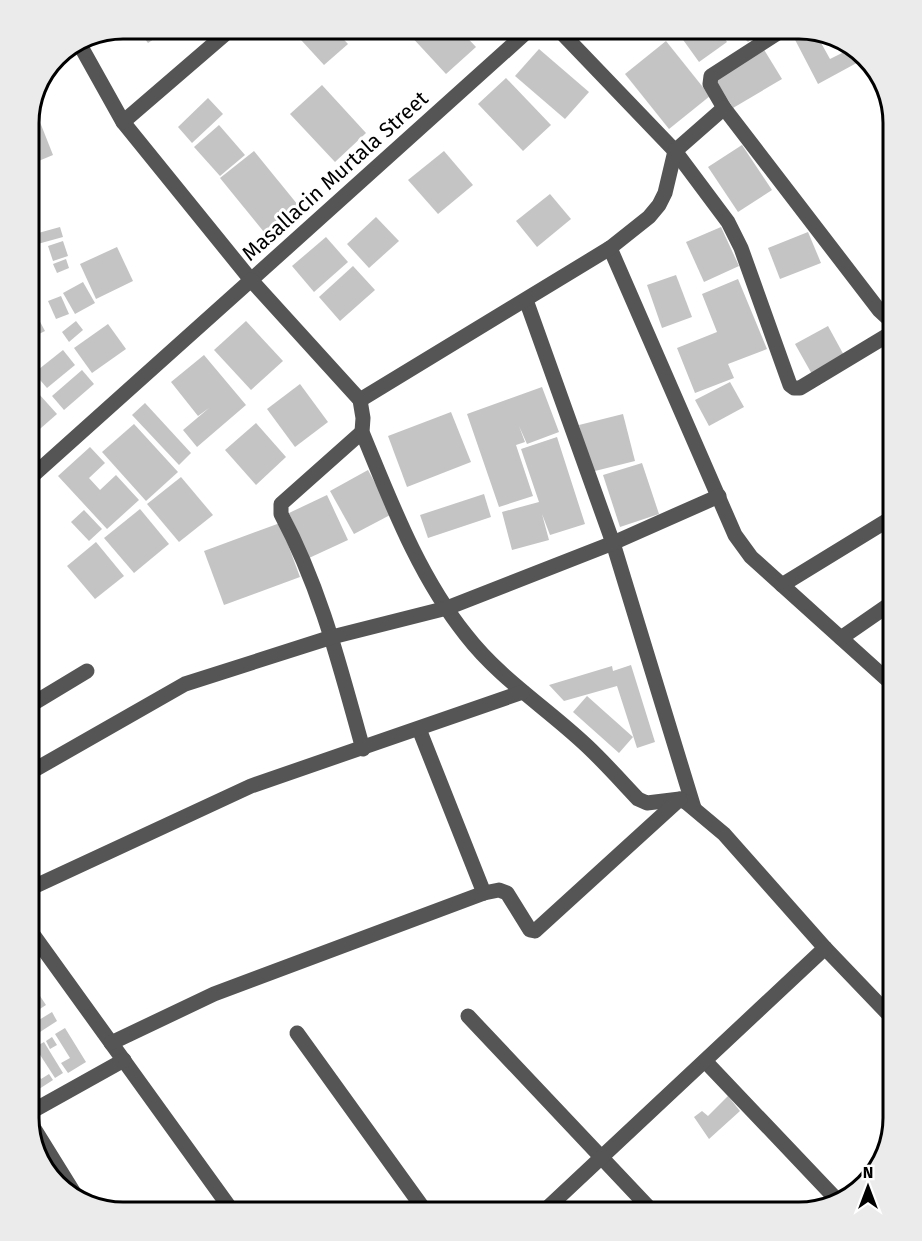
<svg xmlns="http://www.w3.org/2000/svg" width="922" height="1241" viewBox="0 0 922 1241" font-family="'Fira Sans',sans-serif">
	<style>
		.building { fill: #c4c4c4 }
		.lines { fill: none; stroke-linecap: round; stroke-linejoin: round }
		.minor { stroke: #555; stroke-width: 15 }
		.labels { text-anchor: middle; stroke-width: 6; stroke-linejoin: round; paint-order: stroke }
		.street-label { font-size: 21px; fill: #000; stroke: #fff }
		.rim { fill: none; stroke: #000; stroke-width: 3 }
	</style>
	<rect width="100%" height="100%" fill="#fff"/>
	<g class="building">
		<polygon points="137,29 169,29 148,43"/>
		<polygon points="291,29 334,29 348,44 324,65"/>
		<polygon points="415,29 459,29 476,47 446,74 409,34"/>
		<polygon points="480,29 501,29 490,40"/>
		<polygon points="678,29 718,29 727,42 699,62 676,30"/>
		<polygon points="735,29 763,29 748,42"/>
		<polygon points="797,29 815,32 830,59 846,51 839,39 846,41 864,59 818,84 791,32"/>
		<polygon points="666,41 710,96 669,129 625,74"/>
		<polygon points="763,48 782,79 733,108 714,77"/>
		<polygon points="539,49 589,92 565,119 515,76"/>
		<polygon points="506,78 551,125 523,151 478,104"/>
		<polygon points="322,85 366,133 335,162 290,114"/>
		<polygon points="208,98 223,114 192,143 178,127"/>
		<polygon points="36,112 53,155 29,165 29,117"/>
		<polygon points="219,125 245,155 220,176 194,147"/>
		<polygon points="742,145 772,190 738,212 708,167"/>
		<polygon points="254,151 302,210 268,237 220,178"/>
		<polygon points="444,151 473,185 438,214 408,180"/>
		<polygon points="550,194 571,219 537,247 516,221"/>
		<polygon points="376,217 399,241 369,268 347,244"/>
		<polygon points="60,227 63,237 34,245 31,235"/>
		<polygon points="721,227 739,266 704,282 686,242"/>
		<polygon points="808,232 821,263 780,279 768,248"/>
		<polygon points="326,237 348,262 314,292 292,266"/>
		<polygon points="63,241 68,256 53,261 48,246"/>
		<polygon points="117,247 133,281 96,299 80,264"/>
		<polygon points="66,259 69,268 57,273 53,264"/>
		<polygon points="353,266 375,290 340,321 319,297"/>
		<polygon points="35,268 39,275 29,282 29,272"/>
		<polygon points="676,275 692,317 662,328 647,285"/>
		<polygon points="738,279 767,349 728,364 734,378 695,393 677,348 717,332 702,294"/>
		<polygon points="83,282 95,303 75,314 63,293"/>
		<polygon points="61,296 69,314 56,319 48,301"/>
		<polygon points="29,297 36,313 29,317"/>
		<polygon points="38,318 45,331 29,339 29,323"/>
		<polygon points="76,321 83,330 69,342 62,332"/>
		<polygon points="246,321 283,361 251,390 214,350"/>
		<polygon points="108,324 126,349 92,373 74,348"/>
		<polygon points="828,326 846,359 813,376 795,344"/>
		<polygon points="63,350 75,365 47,388 34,373"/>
		<polygon points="204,355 246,405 197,447 183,430 209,408 198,416 171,382"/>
		<polygon points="82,370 94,384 64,410 52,396"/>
		<polygon points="730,382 744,407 709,426 695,400"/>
		<polygon points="29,383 57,414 33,435 29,430"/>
		<polygon points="300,384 328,422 295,447 267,409"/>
		<polygon points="542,387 559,432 527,444 519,426 525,442 516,445 533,496 499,507 467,414"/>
		<polygon points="145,403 191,453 179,465 132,415"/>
		<polygon points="451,412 471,462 407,487 388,436"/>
		<polygon points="623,414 635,461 591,472 579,425"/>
		<polygon points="256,423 286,457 256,485 225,450"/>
		<polygon points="134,424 178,472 146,501 102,452"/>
		<polygon points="557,437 585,524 550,535 542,514 549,540 512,550 502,512 539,502 521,449"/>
		<polygon points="90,447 105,463 89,478 100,490 116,475 139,500 107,529 58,476"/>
		<polygon points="642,463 659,514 620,527 603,475"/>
		<polygon points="368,470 392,514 354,534 330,491"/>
		<polygon points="181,477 213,515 179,542 147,504"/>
		<polygon points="484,494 491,517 428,538 420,515"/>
		<polygon points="327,495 348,540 309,558 289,513"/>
		<polygon points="140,509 169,544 134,573 104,538"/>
		<polygon points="84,510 102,529 89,541 71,522"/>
		<polygon points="280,523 300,577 224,605 204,551"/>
		<polygon points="96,542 124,576 95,599 67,566"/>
		<polygon points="631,665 655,742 637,748 617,686 564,701 549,685 612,666 613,671"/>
		<polygon points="587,696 633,737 619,753 573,712"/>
		<polygon points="29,975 36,989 29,993"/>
		<polygon points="40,996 46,1005 29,1016 29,1003"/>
		<polygon points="52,1012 57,1021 40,1032 34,1023"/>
		<polygon points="29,1022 39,1038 29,1044"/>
		<polygon points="65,1028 86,1062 68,1073 61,1063 70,1058 55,1034"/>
		<polygon points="52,1037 57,1045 50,1049 46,1041"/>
		<polygon points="44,1042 63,1073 55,1078 35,1047"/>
		<polygon points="32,1048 38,1057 29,1063 29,1050"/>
		<polygon points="34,1063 39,1072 29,1078 29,1067"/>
		<polygon points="49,1074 53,1080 36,1091 30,1082 39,1076 41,1079"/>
		<polygon points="728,1096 740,1111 709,1139 694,1117 702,1111 708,1116"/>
	</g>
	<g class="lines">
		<g class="minor">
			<polyline points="558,29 675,151 728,222 741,248 790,385 794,388 800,388 893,332"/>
			<polyline points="784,29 711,76 710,84 724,108 879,310 893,323"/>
			<polyline points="80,45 123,122 251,280 530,29"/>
			<polyline points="123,122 231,29"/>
			<polyline points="610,248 735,535 751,557 893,685"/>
			<polyline points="526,300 613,543 694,808"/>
			<polyline points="360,400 610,248 649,217 659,205 665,193 675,151 724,108"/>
			<path d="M362,432L281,504V514C321,589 340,667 363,749"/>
			<path d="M29,479L251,280L360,400L363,418L362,432C391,502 418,575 466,635C500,679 547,708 587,746C605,763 621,781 638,799L647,803L680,799L687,803L724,834L825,948L893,1019"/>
			<polyline points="782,585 893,517"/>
			<polyline points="841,638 893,602"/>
			<polyline points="29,706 87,671"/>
			<polyline points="419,729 484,893"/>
			<polyline points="29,773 185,684 332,637 447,608 613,543 719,496"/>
			<polyline points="29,889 251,786 523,692"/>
			<polyline points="29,929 233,1212"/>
			<polyline points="468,1016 653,1212"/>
			<polyline points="297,1033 426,1212"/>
			<polyline points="111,1043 214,994 484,893 499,890 507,893 530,930 535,931 680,799"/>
			<polyline points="705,1061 839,1202"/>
			<polyline points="29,1113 124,1060"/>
			<polyline points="30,1122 79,1201"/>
			<polyline points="543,1212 825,948"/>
		</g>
	</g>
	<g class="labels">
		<g class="street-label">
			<text transform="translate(335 176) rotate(-42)" y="7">Masallacin Murtala Street</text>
		</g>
	</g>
	<path d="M0 0H922V1241H0ZM123 39H799A84 84 0 0 1 883 123V1118A84 84 0 0 1 799 1202H123A84 84 0 0 1 39 1118V123A84 84 0 0 1 123 39Z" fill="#ebebeb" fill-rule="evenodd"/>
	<path class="rim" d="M123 39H799A84 84 0 0 1 883 123V1118A84 84 0 0 1 799 1202H123A84 84 0 0 1 39 1118V123A84 84 0 0 1 123 39Z"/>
	<g transform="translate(868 1187)" stroke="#ffffff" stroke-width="4.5" paint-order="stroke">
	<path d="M0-4.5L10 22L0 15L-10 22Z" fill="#000000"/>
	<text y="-9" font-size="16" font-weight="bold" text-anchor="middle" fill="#000000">N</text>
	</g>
</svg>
